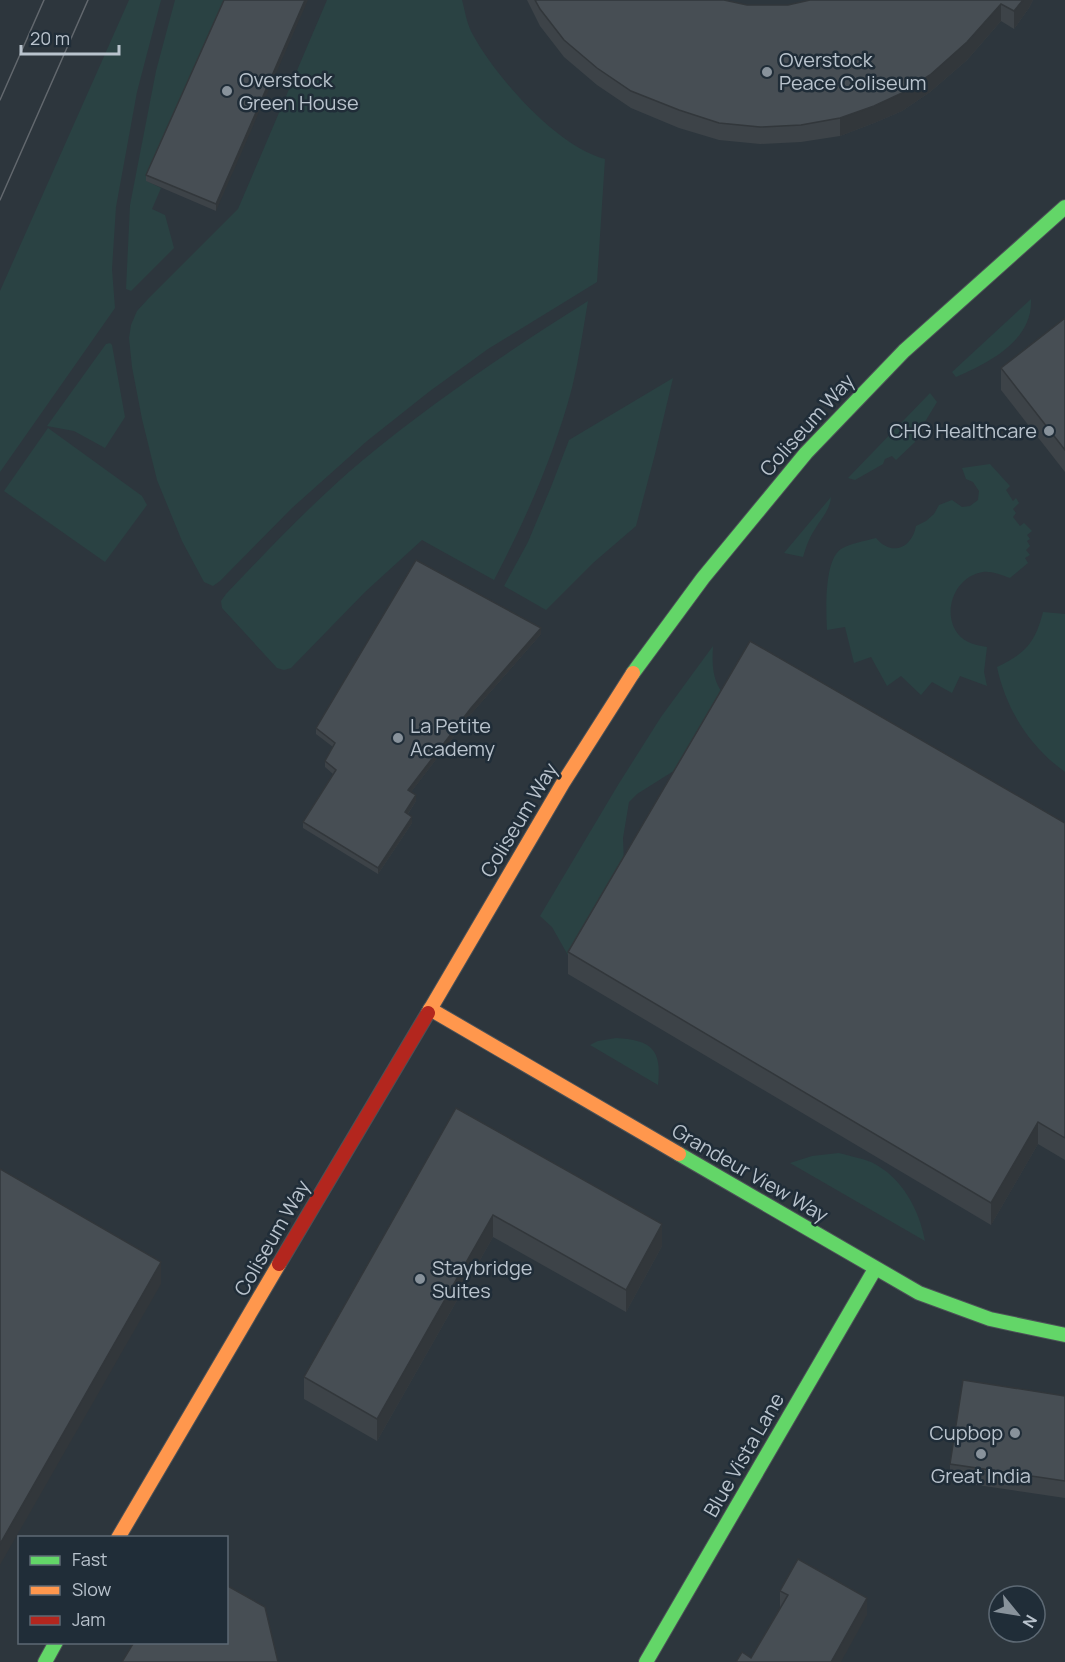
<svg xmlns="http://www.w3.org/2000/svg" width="1065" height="1662" viewBox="0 0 1065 1662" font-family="Manrope,sans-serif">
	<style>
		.grass { fill: #2a4243 }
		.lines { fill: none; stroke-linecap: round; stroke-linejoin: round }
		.fast-casing { stroke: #4c5257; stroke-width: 16 }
		.slow-casing { stroke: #4c5257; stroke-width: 16 }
		.jam-casing { stroke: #4c5257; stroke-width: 16 }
		.fast { stroke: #63d668; stroke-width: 14 }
		.slow { stroke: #ff974d; stroke-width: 14 }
		.jam { stroke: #b3261e; stroke-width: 14 }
		.tram { stroke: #62686e; stroke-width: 1.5 }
		.wall { fill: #3d4348 }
		.shaded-wall { fill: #32373b }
		.building { fill: #474e54; stroke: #32373b; stroke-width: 1.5 }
		.poi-dot { fill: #88929b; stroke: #202d38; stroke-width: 2 }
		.labels { text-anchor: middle; stroke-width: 5; stroke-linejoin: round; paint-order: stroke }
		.poi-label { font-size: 20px; fill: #b9c3cd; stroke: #202d38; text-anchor: start }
		.street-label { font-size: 20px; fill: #b9c3cd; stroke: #202d38 }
	</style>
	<rect width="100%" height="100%" fill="#2d363d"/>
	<g class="grass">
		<polygon points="129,0 161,0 137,92 116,207 112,269 115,308 0,472 0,291"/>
		<polygon points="175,0 227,0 147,181 161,188 152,209 165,215 174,248 131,291 126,289 130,205 156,71"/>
		<path d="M327,0H462C465,11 467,25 473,35C496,77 557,147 605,159L597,282L488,349L430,391L367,441L292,508L220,581L213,586L204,582L182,541L157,480L142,419L132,367L129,338L131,325L137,311L148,299L238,209Z"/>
		<path d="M1031,299C1033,341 988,363 956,377L952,372Z"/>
		<path d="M588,301C583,330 579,359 572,388C554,455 526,519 494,580L422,540L365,592L291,668L284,670L277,668L222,608L221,601L226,594C270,548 314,501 363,460C434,401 510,350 588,301Z"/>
		<polygon points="110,343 112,345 125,417 105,448 74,431 47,426 106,344"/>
		<polygon points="673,378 655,454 636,526 593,563 546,610 504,586 528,542 551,487 569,440"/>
		<polygon points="930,393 937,402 920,430 913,436 915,442 896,460 892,456 885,459 883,464 855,480 848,478"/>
		<polygon points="48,428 142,496 147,505 105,562 4,491"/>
		<path d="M990,464L1010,486L1006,490L1013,501L1016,498L1019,503L1013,509L1016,513L1013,517L1020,526L1024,523L1032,531L1027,535L1030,539L1027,541L1030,546L1026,550L1030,555L1025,558L1028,563L1010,578C1001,575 992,571 983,572C955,576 941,612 958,634C965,643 976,645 987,647L984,672L987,686L960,676L952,693L932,682L921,695L901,676L887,686L871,657L854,663L845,627L827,630C826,611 824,560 841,549C851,543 865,541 876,538C892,557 912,548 916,526L926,521L934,514L939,505L952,500L962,507L970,506L978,500L979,491L973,482L966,479L962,468Z"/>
		<path d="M831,497C830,510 821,519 815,529C809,538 806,547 803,557L784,553Z"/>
		<path d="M1043,612L1065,614V772C1029,746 1006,709 997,667C1026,653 1035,643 1043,612Z"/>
		<path d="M713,646C712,664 712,679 723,694L680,767L637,794L629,802L623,838L624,863L569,957L552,927L540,916L618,785L661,717Z"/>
		<path d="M616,1038C651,1040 662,1049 658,1085L590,1045L598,1041Z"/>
		<path d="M839,1153C849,1156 861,1158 871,1162C902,1177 919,1209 925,1241L790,1163L812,1156Z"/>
	</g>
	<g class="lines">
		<g class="fast-casing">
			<g id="fast">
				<polyline points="633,673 703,578 806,453 904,351 1065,207"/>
				<polyline points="679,1154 919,1293 990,1319 1065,1335"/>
				<polyline points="45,1662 56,1642"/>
				<polyline points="646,1662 875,1269"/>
			</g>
		</g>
		<g class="slow-casing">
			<g id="slow">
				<polyline points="430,1009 679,1154"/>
				<polyline points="428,1013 563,783 633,673"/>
				<polyline points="118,1538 279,1264"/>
			</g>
		</g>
		<g class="jam-casing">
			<polyline id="jam" points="279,1264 428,1013"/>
		</g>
		<use href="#fast" class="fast"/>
		<use href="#slow" class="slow"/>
		<use href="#jam" class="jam"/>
		<g class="tram">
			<polyline points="0,100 44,0"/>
			<polyline points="0,200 88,0"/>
		</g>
	</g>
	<g class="wall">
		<polygon points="224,0 216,211 146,181 146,175"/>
		<polygon points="527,0 724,0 747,5 788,5 810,0 1033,0 1029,8 1014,29 1001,21 967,60 930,92 902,111 874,123 840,136 801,142 760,144 719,140 679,128 631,108 597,85 564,57 540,26"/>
		<polygon points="1065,318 1065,472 1001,390 1001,368"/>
		<polygon points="541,634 471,714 411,792 416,801 408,814 412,823 378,874 303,828 303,822 333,774 325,767 325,761 333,747 316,734 316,728"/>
		<polygon points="1065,823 1065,1160 1038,1144 991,1225 568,974 568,952"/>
		<polygon points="456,1108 662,1246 626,1312 493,1237 377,1441 304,1399 304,1377"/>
		<polygon points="1065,1396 1065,1498 950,1481 950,1464"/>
		<polygon points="780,1591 867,1615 751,1658 780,1608"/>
	</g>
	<g class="shaded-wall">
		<polygon points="305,0 308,0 216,211 216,204"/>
		<polygon points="1023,0 1033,0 1029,8 1014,29 1014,11"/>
		<polygon points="1001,4 1001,21 967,60 930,92 902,111 874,123 840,136 840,118"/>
		<polygon points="541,628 541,634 471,714 408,796 408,790 471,708"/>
		<polygon points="416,795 416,801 405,818 405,812"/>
		<polygon points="412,817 412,823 378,874 378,868"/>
		<polygon points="1038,1122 1038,1144 991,1225 991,1203"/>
		<polygon points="493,1215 493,1237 377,1441 377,1419"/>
		<polygon points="662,1224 662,1246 626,1312 626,1290"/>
		<polygon points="161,1262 161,1284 0,1565 0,1544"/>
		<polygon points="867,1598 867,1615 841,1662 831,1662"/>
	</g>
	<g class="building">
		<polygon points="224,0 305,0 216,204 146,175"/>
		<polygon points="535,0 724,0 747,5 788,5 810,0 1023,0 1014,11 1001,4 967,42 930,75 902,93 874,106 840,118 801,125 760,127 719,123 679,110 631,91 597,68 564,40 540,9"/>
		<polygon points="1065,318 1065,450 1001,368"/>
		<polygon points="416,560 541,628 471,708 408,790 416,795 405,812 412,817 378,868 303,822 336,770 325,761 335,743 316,728"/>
		<polygon points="750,641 1065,823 1065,1138 1038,1122 991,1203 568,952"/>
		<polygon points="456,1108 662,1224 626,1290 493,1215 377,1419 304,1377"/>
		<polygon points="0,1169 161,1262 0,1544"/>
		<polygon points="963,1380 1065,1396 1065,1481 950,1464"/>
		<polygon points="798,1559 867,1598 831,1662 736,1662 742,1652 751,1658 788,1595 780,1591"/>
		<polygon points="226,1585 265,1607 278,1662 122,1662 134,1642 226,1642"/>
	</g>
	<g class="poi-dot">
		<circle cx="767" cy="72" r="6"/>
		<circle cx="227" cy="91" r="6"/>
		<circle cx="1049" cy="431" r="6"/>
		<circle cx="398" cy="738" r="6"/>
		<circle cx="420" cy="1279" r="6"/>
		<circle cx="1015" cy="1433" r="6"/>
		<circle cx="981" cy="1454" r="6"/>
	</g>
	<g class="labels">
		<g class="poi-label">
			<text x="779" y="67">Overstock<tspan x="779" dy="23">Peace Coliseum</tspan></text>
			<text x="239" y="87">Overstock<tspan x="239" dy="23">Green House</tspan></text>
			<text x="1037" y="438" text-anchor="end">CHG Healthcare</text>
			<text x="410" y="733">La Petite<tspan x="410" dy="23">Academy</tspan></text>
			<text x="432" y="1275">Staybridge<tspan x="432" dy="23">Suites</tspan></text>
			<text x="1003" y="1440" text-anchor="end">Cupbop</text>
			<text x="981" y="1483" text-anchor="middle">Great India</text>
		</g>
		<g class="street-label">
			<text transform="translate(807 425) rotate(-48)" y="7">Coliseum Way</text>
			<text transform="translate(519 820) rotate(-59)" y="7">Coliseum Way</text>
			<text transform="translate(750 1173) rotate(30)" y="7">Grandeur View Way</text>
			<text transform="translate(272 1238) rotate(-60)" y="7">Coliseum Way</text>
			<text transform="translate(744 1455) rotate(-60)" y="7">Blue Vista Lane</text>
		</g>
	</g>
	<rect x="18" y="1536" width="210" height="108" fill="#202d38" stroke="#5d6974" stroke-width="1.5"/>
	<rect x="30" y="1556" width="30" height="9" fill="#63d668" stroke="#5d6974" stroke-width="1.5"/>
	<text x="72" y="1566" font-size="18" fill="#b9c3cd">Fast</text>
	<rect x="30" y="1586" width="30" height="9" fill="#ff974d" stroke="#5d6974" stroke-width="1.5"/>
	<text x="72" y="1596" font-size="18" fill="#b9c3cd">Slow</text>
	<rect x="30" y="1616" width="30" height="9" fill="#b3261e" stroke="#5d6974" stroke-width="1.5"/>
	<text x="72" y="1626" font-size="18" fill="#b9c3cd">Jam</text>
	<g transform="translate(1017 1614) rotate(120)"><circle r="28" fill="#202d38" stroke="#5d6974" stroke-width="1.5"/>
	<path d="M0-4.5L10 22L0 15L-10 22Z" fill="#88929b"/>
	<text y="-9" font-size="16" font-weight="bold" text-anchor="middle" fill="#b9c3cd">N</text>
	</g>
	<path d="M21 45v9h98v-9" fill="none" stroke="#b9c3cd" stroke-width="3"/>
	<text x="30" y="45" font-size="18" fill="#b9c3cd" stroke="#202d38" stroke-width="4.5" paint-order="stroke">20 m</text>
</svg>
